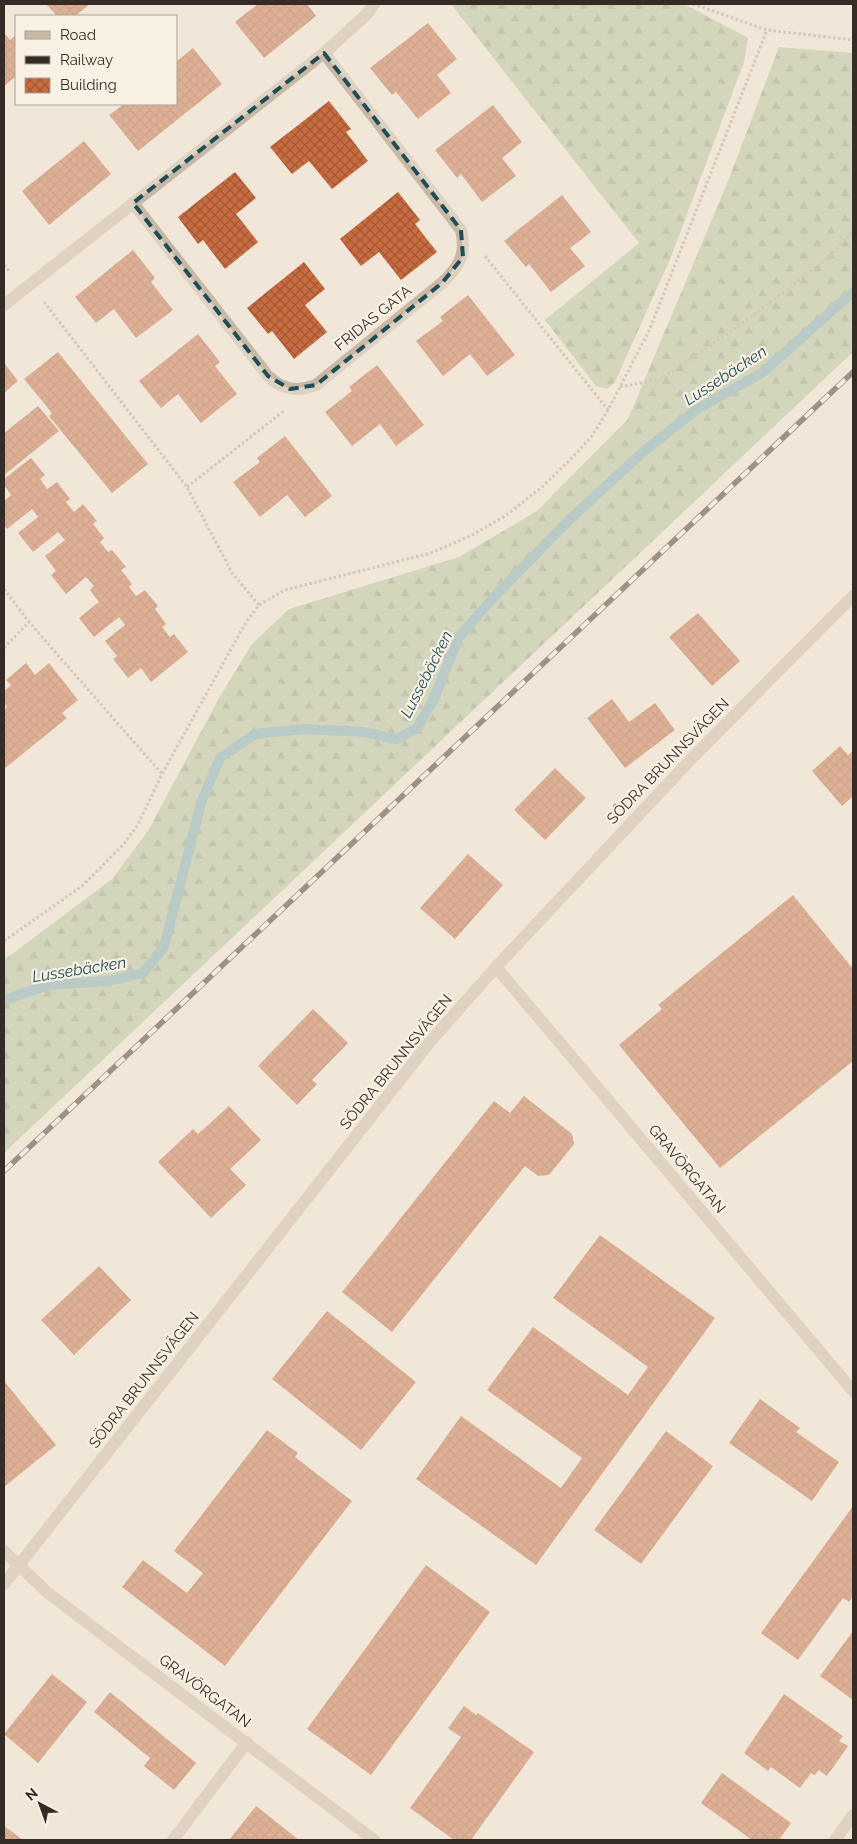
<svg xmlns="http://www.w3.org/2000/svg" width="857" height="1844" viewBox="0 0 857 1844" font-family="Raleway,sans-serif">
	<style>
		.forest { fill: url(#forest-firs) }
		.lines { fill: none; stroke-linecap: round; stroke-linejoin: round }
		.stream { stroke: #77a8af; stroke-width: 10 }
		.building { fill: url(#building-cross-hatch) }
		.path { stroke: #b5a28e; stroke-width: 3; stroke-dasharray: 2.5 2.5; stroke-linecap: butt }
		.minor { stroke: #c9b8a4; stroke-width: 12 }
		.rail-casing { stroke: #352c26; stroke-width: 5.5 }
		.rail { stroke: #f9f1e4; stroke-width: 4; stroke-dasharray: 11; stroke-linecap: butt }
		.marked { fill: none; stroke: #1b4e57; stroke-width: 4; stroke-dasharray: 10 6; stroke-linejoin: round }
		.labels { text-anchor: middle; stroke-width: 4.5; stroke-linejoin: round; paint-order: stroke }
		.street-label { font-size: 15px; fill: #352c26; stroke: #f9f1e4 }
		.water-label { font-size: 16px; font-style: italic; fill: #1b4e57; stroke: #f9f1e4 }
	</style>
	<defs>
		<pattern id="forest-firs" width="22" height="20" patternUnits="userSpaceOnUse" patternTransform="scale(1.25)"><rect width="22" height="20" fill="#b0c098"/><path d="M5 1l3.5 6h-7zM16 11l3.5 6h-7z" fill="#909c7c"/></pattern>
		<pattern id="building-cross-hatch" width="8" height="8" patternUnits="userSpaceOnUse" patternTransform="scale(1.25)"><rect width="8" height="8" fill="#c86b3f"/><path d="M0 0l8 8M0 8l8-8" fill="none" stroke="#a35835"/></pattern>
	</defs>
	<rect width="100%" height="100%" fill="#f1e7d8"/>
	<g class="forest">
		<polygon points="451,4 684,4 748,38 744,62 671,257 615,382 607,389 596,386 545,320 639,243"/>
		<polygon points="779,47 853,53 853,352 4,1153 4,960 112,879 148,831 219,698 252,644 289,609 459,557 537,511 628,419 728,181"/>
	</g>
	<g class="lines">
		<polyline class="stream" points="4,1000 48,985 109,981 143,973 164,947 201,803 220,758 255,734 305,729 363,732 396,739 416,729 433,701 459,637 494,597 569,520 643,452 696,410 763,372 853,292"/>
	</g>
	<g class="building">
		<polygon points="46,4 90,4 75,16 57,16"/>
		<polygon points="258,4 307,4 316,16 264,58 235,22"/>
		<polygon points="428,23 457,59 437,75 451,93 418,119 396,92 392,95 370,68"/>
		<polygon points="4,33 10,40 16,35 16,76 4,86"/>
		<polygon points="193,48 222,84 138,151 109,115 124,104 176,104 176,62"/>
		<polygon points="329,101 351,129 346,132 368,161 332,189 309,161 292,174 270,147"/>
		<polygon points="493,105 522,142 502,158 516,176 482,202 461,174 457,178 435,150"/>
		<polygon points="84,141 111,174 49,225 22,191"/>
		<polygon points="235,172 256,198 236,214 258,242 225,269 203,240 198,244 178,217"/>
		<polygon points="398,192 420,220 415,224 437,252 401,280 379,252 361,266 340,239"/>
		<polygon points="562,195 591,232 570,248 585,266 551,292 529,264 526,267 504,241"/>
		<polygon points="133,250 155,278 151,282 173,310 136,338 114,309 96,323 75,297"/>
		<polygon points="304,262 325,289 305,305 327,332 294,359 272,331 268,334 247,308"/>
		<polygon points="468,295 515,355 487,376 470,354 443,376 416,341 443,321 440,317"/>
		<polygon points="198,334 220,362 215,366 237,394 201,423 178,394 161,408 139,381"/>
		<polygon points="58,352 148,464 112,493 49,416 52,413 24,379"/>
		<polygon points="4,363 18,381 4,393"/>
		<polygon points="377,365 424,425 396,446 380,424 352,446 325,412 352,391 349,387"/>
		<polygon points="38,406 59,431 4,475 4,433"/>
		<polygon points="285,436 332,496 305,517 287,495 260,517 233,482 260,462 257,458"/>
		<polygon points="31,458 45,475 40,479 47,489 57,482 70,499 66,502 74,512 83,504 97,521 93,524 104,538 100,542 108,552 112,550 126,567 121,570 132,584 129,587 136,596 145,590 158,606 155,609 166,624 162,627 170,637 174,634 188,652 151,682 141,668 128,678 113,659 117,656 105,641 125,625 119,617 94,637 79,618 99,602 90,590 94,586 86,577 66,594 51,575 56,571 45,556 65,540 58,532 33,552 18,533 38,517 32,509 7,529 4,525 4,501 11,495 4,485 4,479"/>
		<polygon points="698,613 740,661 712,686 669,637"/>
		<polygon points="26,663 35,675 49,663 78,700 62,713 67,718 4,769 4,710 7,707 4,703 4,691 11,685 6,680"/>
		<polygon points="612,699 629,722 655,703 675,730 625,768 587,718"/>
		<polygon points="840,746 848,755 853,751 853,796 842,806 812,771"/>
		<polygon points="555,768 586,798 545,840 514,810"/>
		<polygon points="468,854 503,885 455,939 420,908"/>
		<polygon points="793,895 853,969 853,1061 720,1168 619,1045 662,1009 658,1005"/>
		<polygon points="313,1009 348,1043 312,1080 317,1084 297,1105 258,1066"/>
		<polygon points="524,1096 572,1134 574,1144 549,1175 538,1176 525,1166 392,1332 342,1292 494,1101 510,1113"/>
		<polygon points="229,1106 261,1140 230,1169 246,1185 211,1218 158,1162 193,1129 198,1134"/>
		<polygon points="600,1235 715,1318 536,1565 416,1479 461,1416 561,1488 582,1458 487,1390 533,1327 628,1395 648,1367 553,1298"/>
		<polygon points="99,1266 131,1300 74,1355 41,1320"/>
		<polygon points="327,1311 416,1382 361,1450 272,1379"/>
		<polygon points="4,1381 56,1445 4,1487"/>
		<polygon points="760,1399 800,1428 796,1432 839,1462 812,1501 729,1443"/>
		<polygon points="267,1430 298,1453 295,1457 352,1501 225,1666 122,1587 143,1560 187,1593 203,1573 174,1551"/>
		<polygon points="666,1431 713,1466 641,1564 594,1530"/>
		<polygon points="853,1506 853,1596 849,1602 843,1598 798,1660 761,1633"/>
		<polygon points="426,1565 490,1612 371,1775 307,1729"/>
		<polygon points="853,1631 853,1700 820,1676"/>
		<polygon points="52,1674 87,1702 38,1763 4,1734"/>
		<polygon points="110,1692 196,1763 174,1790 144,1766 150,1758 94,1712"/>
		<polygon points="784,1694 843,1736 839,1741 848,1746 827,1776 819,1770 815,1775 811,1773 800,1788 771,1767 768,1771 744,1753"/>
		<polygon points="464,1706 476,1715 478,1713 534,1752 471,1840 454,1840 410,1808 461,1737 448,1728"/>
		<polygon points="722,1773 791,1823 779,1840 752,1840 701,1803"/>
		<polygon points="256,1806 299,1840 229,1840"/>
		<polygon points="4,1826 23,1840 4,1840"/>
	</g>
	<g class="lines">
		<g class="path">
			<polyline points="693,4 767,30 853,40"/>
			<polyline points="485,256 608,410"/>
			<polyline points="4,265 10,272"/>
			<polyline points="44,302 187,487 232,573 259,605"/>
			<polyline points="620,387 661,379 751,317 831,255 853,232"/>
			<polyline points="187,487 285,410"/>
			<polyline points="4,589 29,622 162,774"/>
			<polyline points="4,648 29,622"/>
			<polyline points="4,941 82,886 123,845 137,826 162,774 246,622 259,605 285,590 431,553 472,535 505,516 542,487 569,461 592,436 608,410 649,331 767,30"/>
		</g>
		<g class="minor">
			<path d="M133,203L268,376C283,390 297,392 316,385L442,283C459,267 467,254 461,230L324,53"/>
			<polyline points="4,305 324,53 367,14 374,4"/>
			<polyline points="496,967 853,1391"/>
			<polyline points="4,1551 48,1593 374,1840"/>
			<polyline points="4,1584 429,1043 496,967 695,755 853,596"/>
			<polyline points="173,1840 247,1742"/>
			<polyline points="835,1840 853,1815"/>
		</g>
		<g class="rail-casing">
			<polyline id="rail" points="4,1171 853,372"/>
		</g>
		<use href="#rail" class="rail"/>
	</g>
	<path d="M0 0H857V1844H0ZM324,53L461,230L463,257L442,283L316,385L290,389L268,376L133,203Z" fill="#f1e7d8" fill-opacity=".55" fill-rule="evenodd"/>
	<path class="marked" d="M324,53L461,230L463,257L442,283L316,385L290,389L268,376L133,203Z"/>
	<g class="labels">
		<g class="street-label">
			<text transform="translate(373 318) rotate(-39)" y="5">FRIDAS GATA</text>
			<text transform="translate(668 761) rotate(-46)" y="5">SÖDRA BRUNNSVÄGEN</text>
			<text transform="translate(396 1062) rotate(-51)" y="5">SÖDRA BRUNNSVÄGEN</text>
			<text transform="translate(687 1169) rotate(50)" y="5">GRAVÖRGATAN</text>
			<text transform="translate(144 1380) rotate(-52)" y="5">SÖDRA BRUNNSVÄGEN</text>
			<text transform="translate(205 1691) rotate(37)" y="5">GRAVÖRGATAN</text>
		</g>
		<g class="water-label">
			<text transform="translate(725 375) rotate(-33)" y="6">Lussebäcken</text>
			<text transform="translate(426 674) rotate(-63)" y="6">Lussebäcken</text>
			<text transform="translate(79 969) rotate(-9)" y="6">Lussebäcken</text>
		</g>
	</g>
	<rect width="857" height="1844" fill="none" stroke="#352c26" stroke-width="10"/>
	<rect x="15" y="15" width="162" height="90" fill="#f9f1e4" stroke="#aba298"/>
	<rect x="25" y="31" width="25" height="8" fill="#c9b8a4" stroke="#aba298"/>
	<text x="60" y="40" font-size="15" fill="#352c26">Road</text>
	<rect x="25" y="56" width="25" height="8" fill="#352c26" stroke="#aba298"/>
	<text x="60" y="65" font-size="15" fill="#352c26">Railway</text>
	<rect x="25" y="78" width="25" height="15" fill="url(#building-cross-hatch)" stroke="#aba298"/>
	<text x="60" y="90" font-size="15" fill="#352c26">Building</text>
	<g transform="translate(40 1804) rotate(319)" stroke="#f9f1e4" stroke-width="4" paint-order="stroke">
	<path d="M0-4L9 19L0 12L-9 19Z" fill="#352c26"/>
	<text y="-8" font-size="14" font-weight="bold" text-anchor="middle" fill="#352c26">N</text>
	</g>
</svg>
